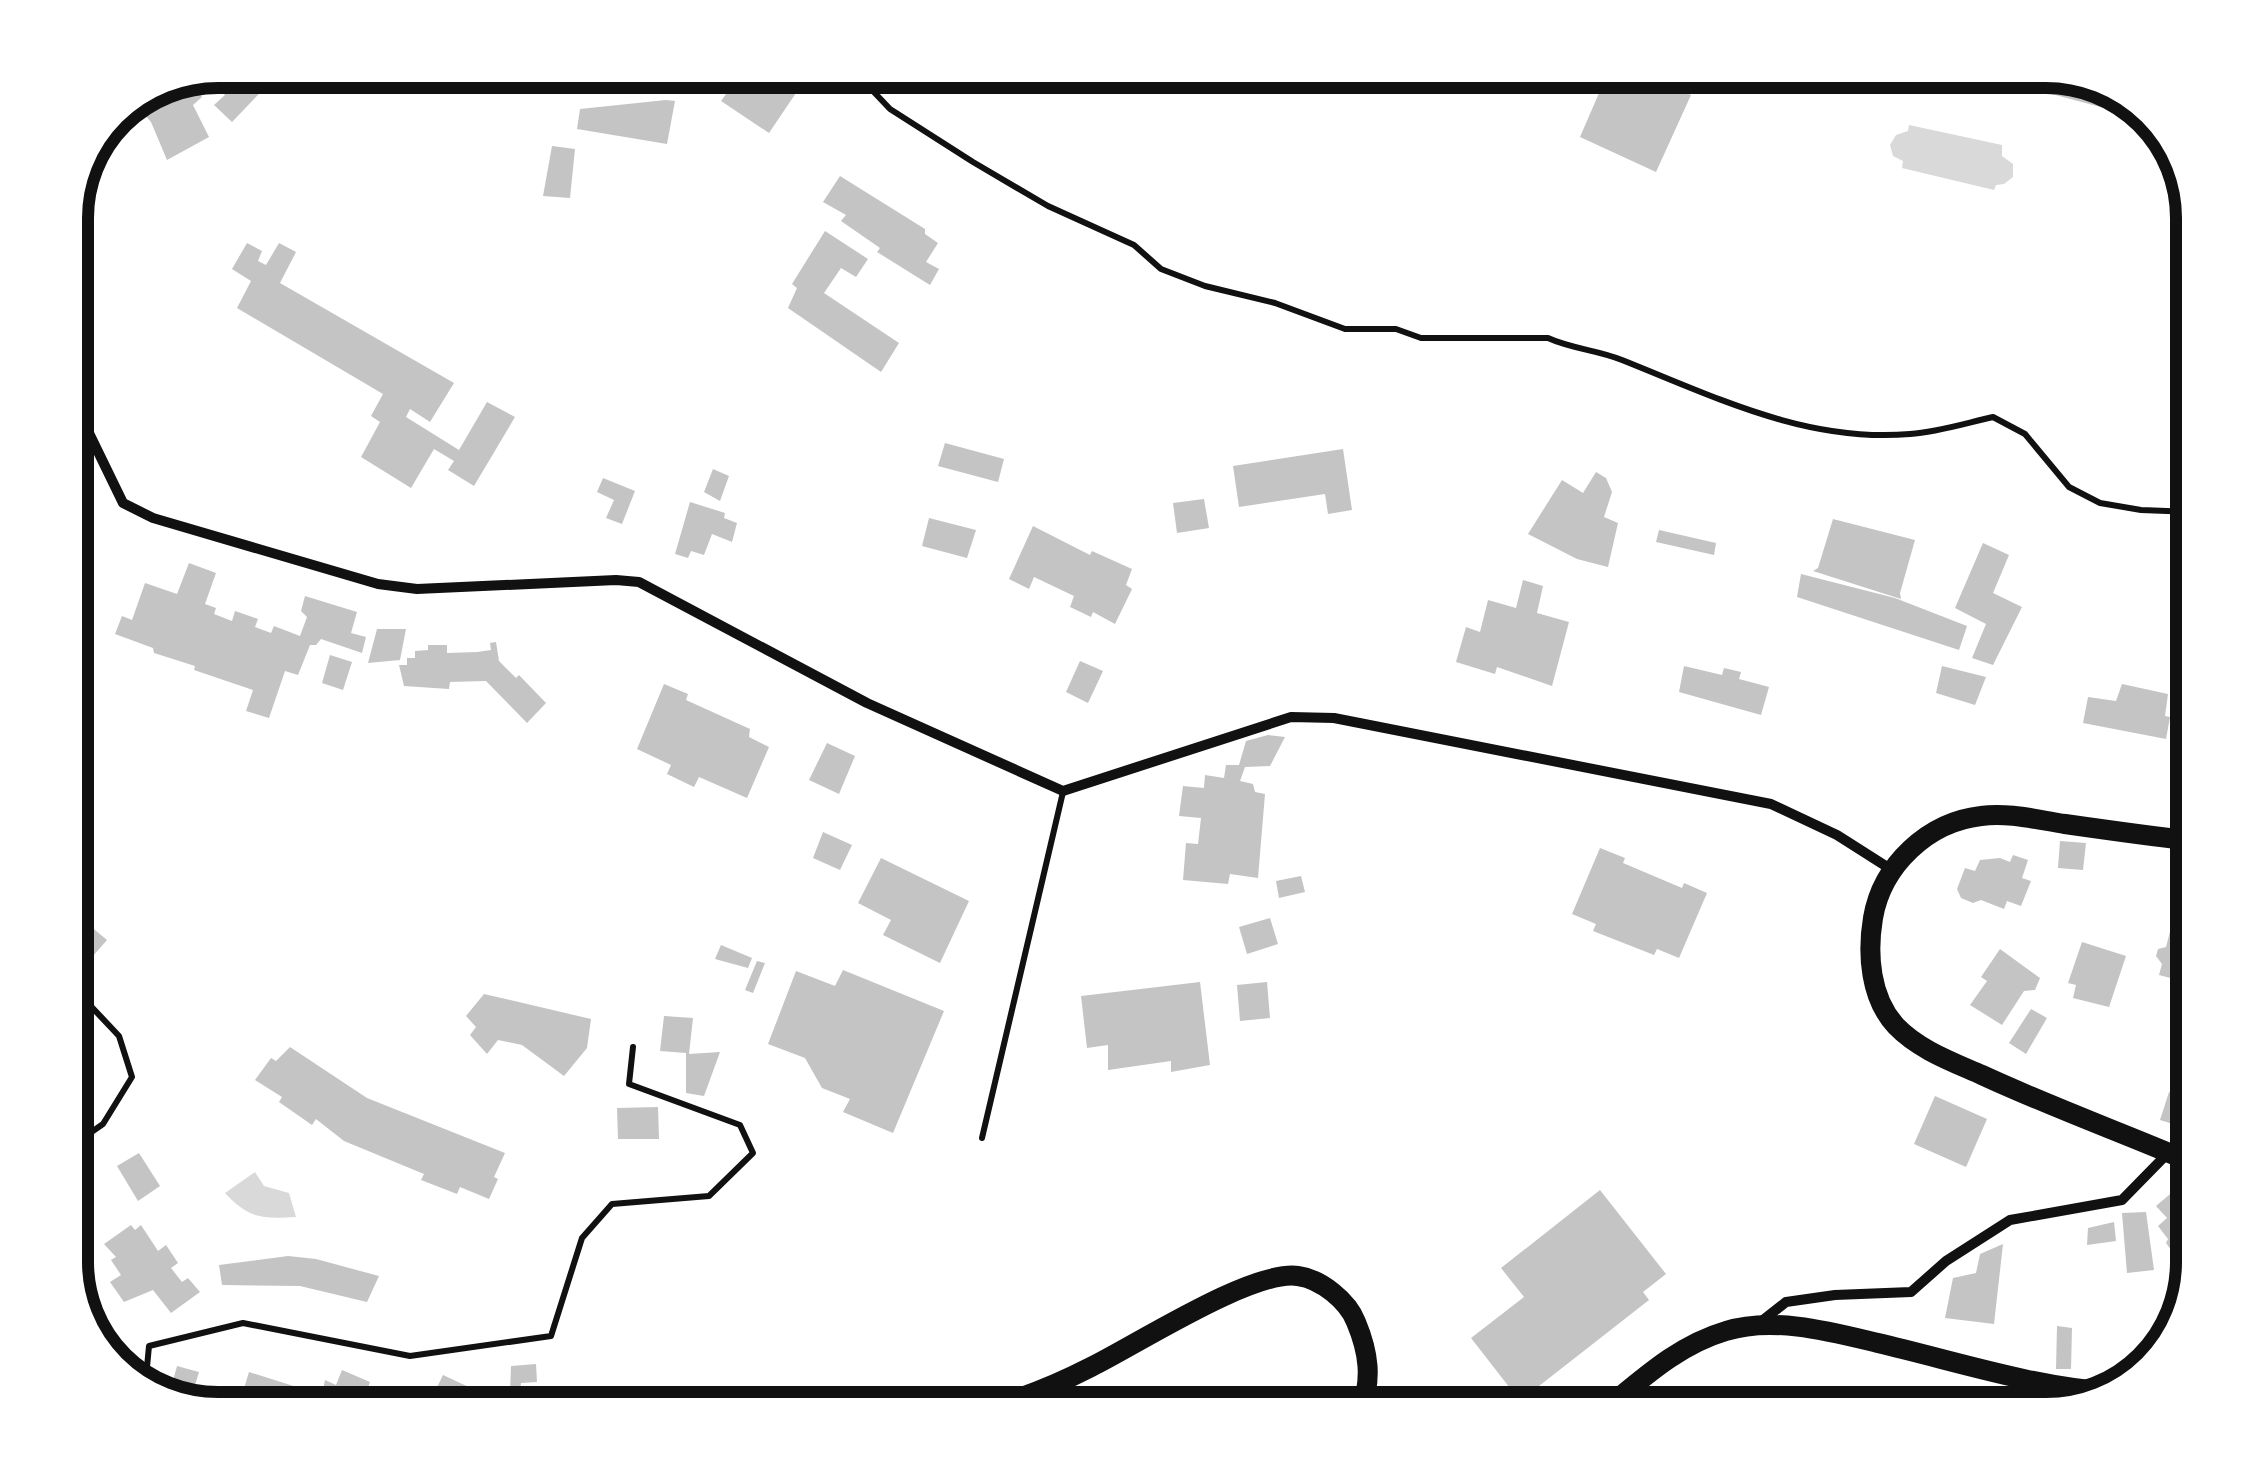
<svg xmlns="http://www.w3.org/2000/svg" width="2263" height="1480" viewBox="0 0 2263 1480" font-family="'PT Sans Narrow',sans-serif">
	<style>
		.water { fill: #d9d9d9 }
		.building { fill: #c4c4c4 }
		.lines { fill: none; stroke-linecap: round; stroke-linejoin: round }
		.path { stroke: #111; stroke-width: 6 }
		.service { stroke: #111; stroke-width: 6 }
		.minor { stroke: #111; stroke-width: 10 }
		.secondary { stroke: #111; stroke-width: 20 }
		.rim { fill: none; stroke: #111; stroke-width: 12 }
	</style>
	<rect width="100%" height="100%" fill="#fff"/>
	<g class="water">
		<polygon points="1909,125 2002,145 2002,156 2013,164 2013,177 2004,184 1996,185 1994,190 1902,168 1903,161 1893,156 1890,145 1896,135 1908,131"/>
		<path d="M255,1172L264,1186L289,1193L296,1217C263,1219 249,1219 225,1193Z"/>
	</g>
	<g class="building">
		<polygon points="237,70 276,70 279,73 232,122 214,105 225,95 218,88"/>
		<polygon points="710,70 784,70 794,76 800,87 769,133 721,101 731,87 725,81 722,86 707,75"/>
		<polygon points="1609,70 1636,70 1691,95 1656,172 1580,137"/>
		<polygon points="1998,70 2045,70 2127,95 2143,112 2120,106 2119,112 1995,79"/>
		<polygon points="188,82 202,97 193,105 209,137 167,160 151,122 135,104"/>
		<polygon points="666,100 675,101 667,144 577,129 580,109"/>
		<polygon points="552,146 575,149 570,198 543,196"/>
		<polygon points="840,176 925,229 925,234 938,243 926,262 939,269 930,285 877,252 880,248 841,221 846,215 823,202"/>
		<polygon points="825,231 868,259 856,277 841,268 824,293 899,343 881,372 788,308 797,288 792,284"/>
		<polygon points="247,243 262,251 258,261 266,265 279,243 296,252 280,283 454,383 430,422 410,409 406,417 459,450 487,402 515,417 474,486 448,470 454,461 434,449 411,488 361,457 380,422 371,416 383,394 237,308 251,281 232,269"/>
		<polygon points="945,443 1004,459 998,482 938,466"/>
		<polygon points="1343,449 1352,510 1328,514 1325,494 1239,507 1233,466"/>
		<polygon points="713,469 729,476 720,501 704,492"/>
		<polygon points="1596,472 1606,478 1612,492 1604,517 1618,523 1608,567 1577,559 1528,534 1562,480 1583,493"/>
		<polygon points="603,478 635,491 622,524 606,518 614,500 597,492"/>
		<polygon points="1204,499 1209,528 1177,533 1173,503"/>
		<polygon points="690,502 725,513 724,518 737,523 732,542 712,534 704,555 691,551 688,558 675,554"/>
		<polygon points="929,518 976,530 967,558 922,546"/>
		<polygon points="1833,519 1915,540 1900,593 1901,599 1813,571 1818,568"/>
		<polygon points="1033,526 1090,555 1092,551 1132,569 1126,585 1132,589 1115,624 1093,612 1091,617 1070,607 1074,596 1034,577 1029,589 1009,579"/>
		<polygon points="1659,530 1716,543 1714,555 1656,542"/>
		<polygon points="1983,543 2009,555 1993,593 2022,607 1993,665 1972,658 1986,624 1955,608"/>
		<polygon points="189,563 216,573 205,604 216,608 214,614 232,621 235,611 258,619 255,627 271,633 274,626 300,636 307,617 301,611 305,596 357,612 351,633 366,637 362,653 321,639 316,645 310,645 298,675 285,671 269,718 246,711 253,690 194,670 195,666 154,653 153,648 115,634 122,616 132,620 145,583 177,594"/>
		<polygon points="1801,574 1895,598 1967,626 1959,650 1797,597"/>
		<polygon points="1523,580 1543,586 1537,613 1569,622 1552,686 1497,667 1495,674 1456,662 1466,627 1480,632 1488,600 1516,608"/>
		<polygon points="377,629 406,629 400,660 368,663"/>
		<polygon points="496,642 499,661 516,678 519,675 546,703 527,723 486,681 450,682 449,689 404,686 399,665 407,665 407,658 415,658 415,651 428,650 428,645 447,645 447,653 477,652 491,650 490,643"/>
		<polygon points="330,655 352,662 343,690 322,683"/>
		<polygon points="1080,661 1103,671 1088,703 1066,692"/>
		<polygon points="1684,666 1722,675 1724,668 1741,672 1739,679 1769,687 1761,715 1679,692"/>
		<polygon points="1942,666 1986,677 1975,705 1936,693"/>
		<polygon points="664,684 688,694 686,700 750,729 749,737 769,747 747,798 699,777 694,787 667,774 671,765 637,749"/>
		<polygon points="2122,684 2168,694 2165,716 2170,717 2166,739 2083,723 2088,697 2116,701"/>
		<polygon points="1268,735 1285,737 1270,766 1245,767 1240,781 1253,784 1255,792 1265,794 1258,878 1230,874 1228,884 1183,880 1186,843 1198,844 1201,818 1179,816 1183,786 1204,788 1205,775 1224,778 1226,765 1239,765 1246,741"/>
		<polygon points="827,743 855,756 839,794 809,780"/>
		<polygon points="823,832 852,845 840,870 813,858"/>
		<polygon points="2060,841 2086,843 2083,870 2058,868"/>
		<polygon points="1600,848 1625,858 1623,863 1682,888 1684,883 1707,893 1679,958 1657,949 1654,955 1593,931 1596,924 1572,914"/>
		<polygon points="2013,855 2028,860 2022,878 2031,881 2021,906 2007,901 2004,909 1981,900 1973,903 1961,898 1957,889 1965,868 1975,871 1980,860 2000,858 2010,862"/>
		<polygon points="881,858 969,901 940,963 883,935 891,920 858,903"/>
		<polygon points="1301,876 1305,892 1279,898 1276,881"/>
		<polygon points="1270,918 1278,944 1247,954 1239,927"/>
		<polygon points="83,920 107,940 86,964 70,950 70,934"/>
		<polygon points="2171,928 2193,932 2193,984 2159,975 2162,964 2156,956 2158,949 2166,947"/>
		<polygon points="2082,942 2126,956 2109,1007 2073,998 2076,985 2068,983"/>
		<polygon points="721,945 752,958 748,968 715,959"/>
		<polygon points="2000,949 2040,978 2035,990 2024,991 2002,1025 1970,1005 1987,981 1981,977"/>
		<polygon points="757,961 765,963 753,993 745,990"/>
		<polygon points="843,970 944,1011 893,1133 843,1112 850,1099 822,1088 805,1058 768,1044 796,971 835,986"/>
		<polygon points="1200,982 1210,1065 1171,1072 1171,1061 1108,1070 1108,1045 1087,1048 1081,996"/>
		<polygon points="1267,982 1270,1018 1240,1021 1237,985"/>
		<polygon points="484,994 591,1019 587,1048 564,1076 522,1045 498,1040 487,1054 470,1035 476,1027 466,1016"/>
		<polygon points="2031,1009 2047,1018 2026,1054 2009,1043"/>
		<polygon points="664,1016 693,1018 689,1054 720,1052 704,1096 686,1093 686,1053 660,1051"/>
		<polygon points="290,1047 367,1098 505,1153 494,1177 498,1179 489,1199 460,1187 457,1194 421,1180 424,1174 344,1141 316,1119 312,1125 279,1102 282,1097 255,1080 271,1058 276,1061"/>
		<polygon points="2169,1092 2184,1097 2176,1125 2160,1120"/>
		<polygon points="1935,1096 1987,1119 1966,1167 1914,1144"/>
		<polygon points="658,1107 659,1139 618,1139 617,1108"/>
		<polygon points="139,1153 160,1186 138,1201 117,1166"/>
		<polygon points="2176,1189 2193,1212 2193,1263 2189,1275 2166,1243 2168,1239 2158,1226 2167,1218 2156,1206"/>
		<polygon points="1600,1190 1666,1274 1643,1292 1649,1300 1520,1401 1471,1338 1524,1297 1501,1268"/>
		<polygon points="2146,1212 2154,1270 2127,1273 2122,1213"/>
		<polygon points="2114,1222 2116,1241 2087,1245 2088,1228"/>
		<polygon points="131,1225 135,1230 141,1225 158,1251 166,1245 178,1263 171,1268 182,1282 188,1278 200,1292 171,1313 153,1290 124,1302 110,1282 121,1275 111,1260 116,1257 104,1244"/>
		<polygon points="2003,1244 1994,1324 1945,1318 1953,1278 1976,1273 1980,1254"/>
		<polygon points="288,1256 316,1259 379,1276 367,1302 300,1286 222,1285 219,1265"/>
		<polygon points="2057,1326 2072,1328 2071,1369 2056,1369"/>
		<polygon points="536,1364 537,1382 521,1383 520,1393 510,1393 511,1366"/>
		<polygon points="177,1366 199,1372 190,1402 169,1395"/>
		<polygon points="342,1370 370,1382 360,1410 238,1408 249,1372 322,1395 325,1380 336,1385"/>
		<polygon points="443,1375 518,1410 426,1410"/>
	</g>
	<g class="lines">
		<path class="path" d="M853,70L890,109L973,162L1048,206L1134,245L1161,269L1205,286L1275,303L1345,329H1396L1421,338H1548C1572,349 1598,350 1622,360C1715,397 1807,443 1910,434C1938,432 1966,423 1993,417L2025,434L2069,487L2100,503L2141,510L2193,512"/>
		<g class="service">
			<polyline points="70,984 119,1036 132,1077 103,1124 70,1147"/>
			<polyline points="982,1138 1063,792"/>
			<polyline points="145,1388 149,1346 243,1323 410,1356 551,1336 582,1238 612,1204 709,1196 753,1153 740,1125 629,1084 633,1047"/>
		</g>
		<g class="minor">
			<polyline points="70,394 123,503 153,518 378,584 417,589 616,580 639,582 867,703 1063,791 1291,717 1334,718 1771,804 1837,835 1892,870"/>
			<polyline points="1758,1324 1786,1302 1835,1295 1911,1292 1946,1261 2010,1220 2122,1200 2168,1153"/>
		</g>
		<g class="secondary">
			<path d="M2193,841C2150,836 2107,830 2065,824C2038,820 2008,812 1981,816C1928,822 1882,865 1873,918C1867,954 1870,998 1896,1026C1919,1050 1953,1062 1982,1075C2051,1107 2123,1133 2193,1163"/>
			<polyline points="780,1410 825,1407 858,1410"/>
			<path d="M977,1410C1017,1401 1054,1386 1091,1367C1136,1345 1253,1269 1298,1276C1321,1279 1348,1301 1356,1322C1369,1353 1372,1379 1361,1410"/>
			<path d="M1604,1410C1642,1379 1678,1345 1726,1331C1773,1316 1832,1332 1878,1343C1955,1361 2034,1387 2112,1392"/>
		</g>
	</g>
	<path d="M0 0H2263V1480H0ZM218 88H2046A130 130 0 0 1 2176 218V1262A130 130 0 0 1 2046 1392H218A130 130 0 0 1 88 1262V218A130 130 0 0 1 218 88Z" fill="#fff" fill-rule="evenodd"/>
	<path class="rim" d="M218 88H2046A130 130 0 0 1 2176 218V1262A130 130 0 0 1 2046 1392H218A130 130 0 0 1 88 1262V218A130 130 0 0 1 218 88Z"/>
</svg>
